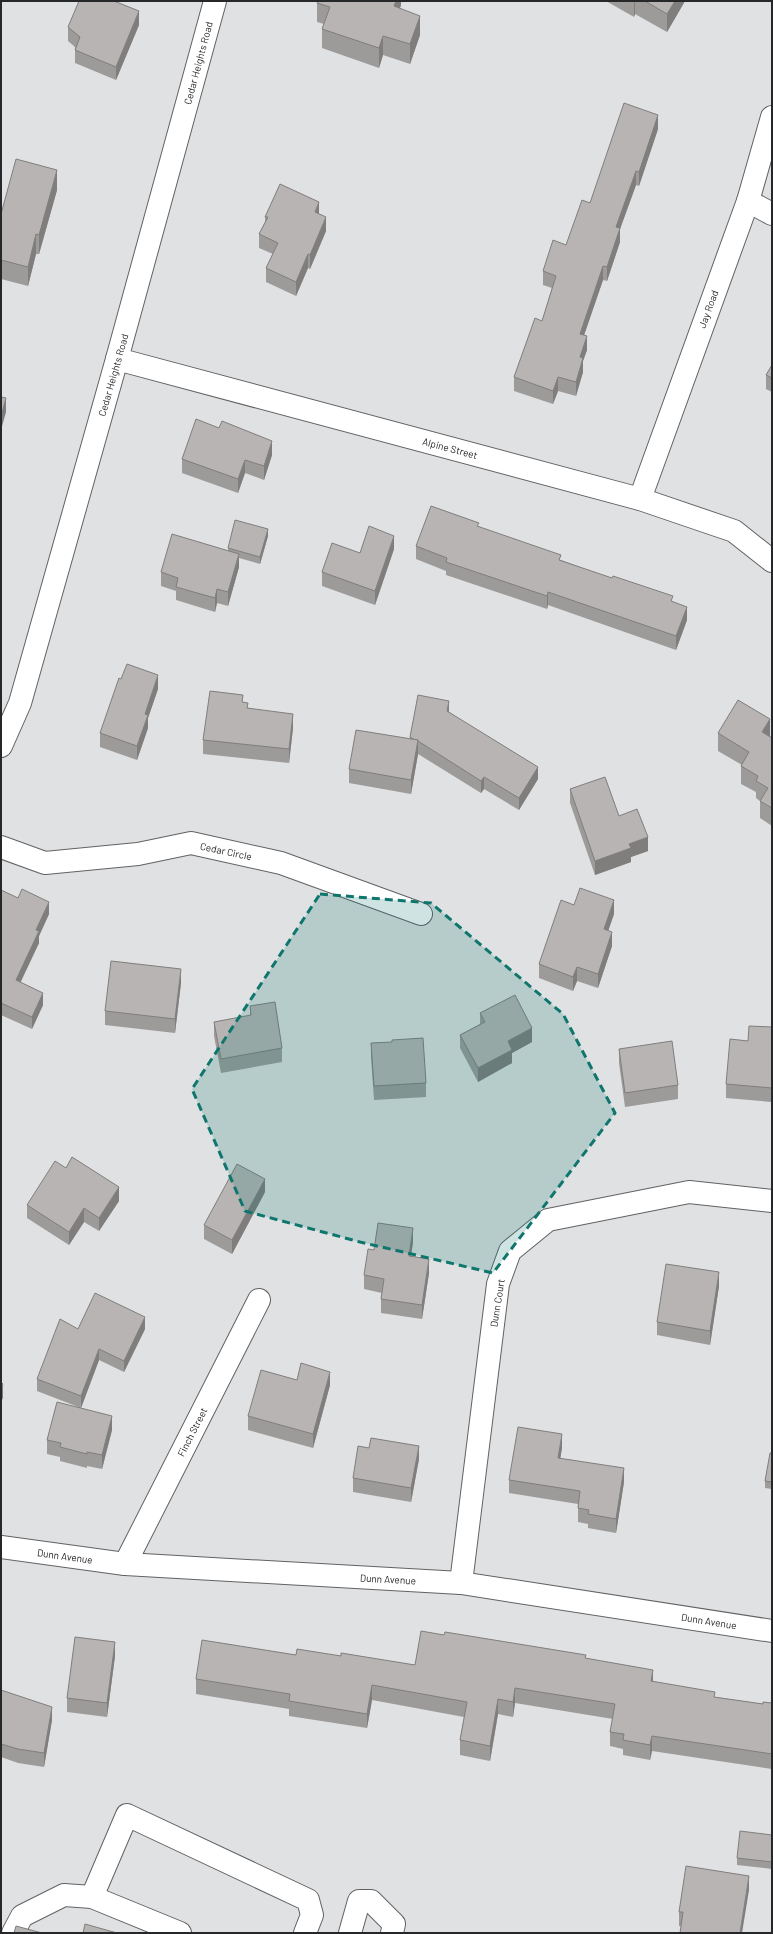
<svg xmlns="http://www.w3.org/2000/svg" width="773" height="1934" viewBox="0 0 773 1934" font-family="Barlow,sans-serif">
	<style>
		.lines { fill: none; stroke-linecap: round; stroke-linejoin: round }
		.minor-casing { stroke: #616264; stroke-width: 24 }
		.minor { stroke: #fff; stroke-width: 22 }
		.wall { fill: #9d9b9a }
		.shaded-wall { fill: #807e7d }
		.building { fill: #b7b4b3; stroke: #807e7d }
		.marked { fill: #0f766e; fill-opacity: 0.2; stroke: #0f766e; stroke-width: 3; stroke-dasharray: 8 5; stroke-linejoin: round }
		.labels { text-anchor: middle; stroke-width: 3; stroke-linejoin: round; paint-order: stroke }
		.street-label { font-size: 10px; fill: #262728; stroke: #fff }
	</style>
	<rect width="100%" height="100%" fill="#e0e1e3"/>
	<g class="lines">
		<g class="minor-casing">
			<g id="minor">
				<polyline points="748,201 772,214"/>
				<polyline points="117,359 640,499 734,531 772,561"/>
				<polyline points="640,499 748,201 772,117"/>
				<polyline points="1,746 20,703 117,359 215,1"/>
				<polyline points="1,847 45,863 138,854 191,843 281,863 421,914"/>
				<polyline points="1,1547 125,1564 461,1583 772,1631"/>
				<polyline points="125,1564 259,1300"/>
				<polyline points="461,1583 498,1284 510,1251 548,1220 689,1192 772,1201"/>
				<polyline points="92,1897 127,1815 308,1900 312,1915 305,1933"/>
				<polyline points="13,1933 22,1916 64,1895 92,1897 180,1933"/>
				<polyline points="350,1933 359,1901 371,1901 394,1924 392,1933"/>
			</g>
		</g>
		<use href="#minor" class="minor"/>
	</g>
	<g class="wall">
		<polygon points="401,1 401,5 400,8 420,35 410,64 383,55 379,68 322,48 322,29 324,24 317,22 317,3"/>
		<polygon points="606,1 685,1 667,32 635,14 634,17"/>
		<polygon points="139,25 116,80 75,63 75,47 68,41 68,27"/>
		<polygon points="658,129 639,186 636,185 620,229 620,242 607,281 603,280 584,335 587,350 583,361 583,372 576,396 558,391 553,404 514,391 514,377 542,321 552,288 543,285 543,271 566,245 590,203"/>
		<polygon points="57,190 39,254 36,254 28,286 1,279 1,214"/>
		<polygon points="319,214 326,231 310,269 308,268 296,296 266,282 266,268 273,254 259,248 259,234 265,222 265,217"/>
		<polygon points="772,365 772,392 766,389 766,375"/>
		<polygon points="272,455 264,480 245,473 238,493 182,473 182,459"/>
		<polygon points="479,527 561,560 673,602 687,620 676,650 548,605 547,609 446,575 446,571 416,559 416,546"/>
		<polygon points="268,536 260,564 239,558 239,567 228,606 217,603 215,612 176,600 176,591 161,586 161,572 228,551 228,548"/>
		<polygon points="394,549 375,605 322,586 322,572 360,553"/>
		<polygon points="158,689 148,718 148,728 137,760 100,747 100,733"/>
		<polygon points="243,703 248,708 293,728 289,763 203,754 203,740"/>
		<polygon points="449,712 538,779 519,810 484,789 481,793 418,754 411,794 349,783 349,769 410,739 410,737"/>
		<polygon points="718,733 770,737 772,738 772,826 760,818 760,801 756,798 756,792 741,784 741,766 742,765 718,751"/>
		<polygon points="570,789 619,816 648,851 631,857 631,862 595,875 570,803"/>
		<polygon points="1,890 49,914 39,936 39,943 20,982 43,1005 32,1029 1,1015"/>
		<polygon points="574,905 614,914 608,931 612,946 598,988 577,981 573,991 539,978 539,964"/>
		<polygon points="181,983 175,1033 105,1025 105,1011"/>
		<polygon points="250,1006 282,1048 282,1062 221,1073 214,1036 214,1022 250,1016"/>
		<polygon points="480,1013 532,1042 512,1053 512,1063 478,1082 460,1048 460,1035 480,1024"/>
		<polygon points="772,1027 772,1102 726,1098 726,1084 748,1041"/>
		<polygon points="371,1043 426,1083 426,1097 374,1100 371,1057"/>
		<polygon points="619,1049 678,1085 678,1099 625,1107 619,1063"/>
		<polygon points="265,1192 232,1254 204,1239 204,1225"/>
		<polygon points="119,1201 99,1231 84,1222 69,1245 27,1218 27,1205"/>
		<polygon points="413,1242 411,1256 429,1273 422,1319 381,1313 381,1299 382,1293 364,1289 364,1275 374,1250"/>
		<polygon points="719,1286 710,1345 657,1335 657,1322"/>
		<polygon points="78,1329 145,1329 124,1372 99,1360 81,1408 37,1391 37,1379"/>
		<polygon points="330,1385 313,1448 248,1430 248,1416"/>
		<polygon points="112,1430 102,1469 87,1466 87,1468 60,1461 60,1457 47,1454 47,1440"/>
		<polygon points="562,1448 560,1459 624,1482 616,1533 588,1528 588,1524 578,1522 578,1504 509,1493 509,1480"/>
		<polygon points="772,1453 772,1489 765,1488 765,1481"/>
		<polygon points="419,1459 411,1502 353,1492 353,1478"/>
		<polygon points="296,1655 341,1656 415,1665 586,1659 653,1682 715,1697 763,1704 772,1703 772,1769 652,1751 650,1760 623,1755 623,1749 610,1746 610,1732 613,1719 515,1703 513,1717 498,1714 490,1761 460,1755 460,1740 464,1717 372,1700 367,1728 289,1716 289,1709 196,1694 196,1679"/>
		<polygon points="115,1656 107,1717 67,1712 67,1698"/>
		<polygon points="1,1690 52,1720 44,1767 18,1763 1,1757"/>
		<polygon points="772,1835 772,1869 737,1865 737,1858"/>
		<polygon points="749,1890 681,1926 679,1926 679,1912"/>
	</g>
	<g class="shaded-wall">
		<polygon points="396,1 401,1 401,5 394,25 394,6"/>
		<polygon points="634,1 635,1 635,14 634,17"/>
		<polygon points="675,1 685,1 667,32 667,14"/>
		<polygon points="139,11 139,25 116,80 116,67"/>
		<polygon points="420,16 420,35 410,64 410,44"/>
		<polygon points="383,36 383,55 379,68 379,48"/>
		<polygon points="658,115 658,129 639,186 639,172"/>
		<polygon points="57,170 57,190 39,254 39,235"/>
		<polygon points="636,171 636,185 620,229 620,242 607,281 607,267 616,227"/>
		<polygon points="319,202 319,216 315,212"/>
		<polygon points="326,217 326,231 310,269 310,255"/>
		<polygon points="36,234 36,254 28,286 28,267"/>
		<polygon points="308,254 308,268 296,296 296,282"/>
		<polygon points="603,266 603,280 580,347 580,334"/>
		<polygon points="587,336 587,350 583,361 583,372 576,396 576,382 580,357"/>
		<polygon points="558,377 558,391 553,404 553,391"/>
		<polygon points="6,398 6,412 1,430 1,416"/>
		<polygon points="272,441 272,455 264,480 264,466"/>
		<polygon points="245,460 245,473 238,493 238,479"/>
		<polygon points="268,529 268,536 260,564 260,557"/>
		<polygon points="394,536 394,549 375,605 375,591"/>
		<polygon points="239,554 239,567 228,606 228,592"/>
		<polygon points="217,589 217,603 215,612 215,598"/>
		<polygon points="548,592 548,605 547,609 547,596"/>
		<polygon points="687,607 687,620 676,650 676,636"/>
		<polygon points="158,675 158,689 148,718 148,728 137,760 137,746 145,714"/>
		<polygon points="449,701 449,713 447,711"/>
		<polygon points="293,714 293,728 289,763 289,749"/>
		<polygon points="770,719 770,737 762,732"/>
		<polygon points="418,740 418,754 411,794 411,780"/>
		<polygon points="538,767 538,779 519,810 519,798"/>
		<polygon points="484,777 484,789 481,793 481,781"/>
		<polygon points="648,837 648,851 631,857 631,862 595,875 595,861 629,844"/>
		<polygon points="614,900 614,914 604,943 604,929"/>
		<polygon points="49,902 49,914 39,936 39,943 16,992 16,980 36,930"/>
		<polygon points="612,932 612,946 598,988 598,974"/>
		<polygon points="577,967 577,981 573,991 573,977"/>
		<polygon points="181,969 181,983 175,1033 175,1019"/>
		<polygon points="43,993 43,1005 32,1029 32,1017"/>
		<polygon points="532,1028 532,1042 512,1053 512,1063 478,1082 478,1068 508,1041"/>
		<polygon points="265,1179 265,1192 232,1254 232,1240"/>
		<polygon points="119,1187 119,1201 99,1231 99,1218"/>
		<polygon points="84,1208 84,1222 69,1245 69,1232"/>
		<polygon points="413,1228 413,1242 409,1270 409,1256"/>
		<polygon points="429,1259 429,1273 422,1319 422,1305"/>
		<polygon points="719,1272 719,1286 710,1345 710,1331"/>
		<polygon points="145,1317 145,1329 124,1372 124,1361"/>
		<polygon points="99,1349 99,1360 81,1408 81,1396"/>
		<polygon points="330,1372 330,1385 313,1448 313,1434"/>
		<polygon points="3,1384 3,1398 1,1402 1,1388"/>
		<polygon points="112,1416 112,1430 102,1469 102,1455"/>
		<polygon points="562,1434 562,1448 558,1472 558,1458"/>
		<polygon points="419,1446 419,1459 411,1502 411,1488"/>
		<polygon points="624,1468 624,1482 616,1533 616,1519"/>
		<polygon points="115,1642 115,1656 107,1717 107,1703"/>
		<polygon points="653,1670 653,1685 651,1681"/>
		<polygon points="372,1685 372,1700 367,1728 367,1714"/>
		<polygon points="515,1688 515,1703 513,1717 513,1702"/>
		<polygon points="498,1699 498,1714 490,1761 490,1746"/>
		<polygon points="52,1707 52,1720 44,1767 44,1753"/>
		<polygon points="652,1736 652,1751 650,1760 650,1745"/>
		<polygon points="749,1876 749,1890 742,1933 740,1933"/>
	</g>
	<g class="building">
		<polygon points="79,1 114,1 139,11 116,67 75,50 80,37 68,27"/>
		<polygon points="318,1 396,1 394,6 420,16 410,44 383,36 379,48 322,29 330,7 317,3"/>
		<polygon points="645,1 675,1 667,14"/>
		<polygon points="624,103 658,115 639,172 636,171 616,227 620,228 607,267 603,266 580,334 587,336 580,357 583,358 576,382 558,377 553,391 514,377 535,318 542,321 556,276 543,271 553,240 566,245 582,200 590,203"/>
		<polygon points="16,159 57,170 39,235 36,234 28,267 1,260 1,214"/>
		<polygon points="280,184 319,202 315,212 326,217 310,255 308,254 296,282 266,268 278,243 259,234 268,217 265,217"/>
		<polygon points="772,365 772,378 766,375"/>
		<polygon points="1,397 6,398 1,416"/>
		<polygon points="196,419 219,428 222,421 272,441 264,466 245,460 238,479 182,459"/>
		<polygon points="431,506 479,523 477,526 561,555 559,560 612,578 613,576 673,596 671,601 687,607 676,636 548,592 547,596 446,562 447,558 416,546"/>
		<polygon points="235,520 268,529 260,557 228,548"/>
		<polygon points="369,526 394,536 375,591 322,572 332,543 360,553"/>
		<polygon points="172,534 239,554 228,592 217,589 215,598 176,587 178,578 161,572"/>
		<polygon points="127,664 158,675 145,714 148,715 137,746 100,733 119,678 121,679"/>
		<polygon points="210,691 243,695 242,702 248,703 247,708 293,714 289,749 203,740"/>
		<polygon points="418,695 449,701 447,711 538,767 519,798 484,777 481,781 418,741 418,740 415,740 410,737"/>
		<polygon points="738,700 770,719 762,732 772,738 772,808 760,801 768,788 756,781 758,776 741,766 749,752 718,733"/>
		<polygon points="356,730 418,740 411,780 349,769"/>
		<polygon points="605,777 619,816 637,809 648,837 629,844 631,848 595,861 570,789"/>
		<polygon points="580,888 614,900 604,929 612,932 598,974 577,967 573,977 539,964 561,900 574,905"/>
		<polygon points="22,889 49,902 36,930 39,931 16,980 43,993 32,1017 1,1003 1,890 18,898"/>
		<polygon points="111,961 181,969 175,1019 105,1011"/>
		<polygon points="515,995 532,1028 508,1041 512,1050 478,1068 460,1035 485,1022 480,1013"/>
		<polygon points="275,1002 282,1048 221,1059 214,1022 251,1015 250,1006"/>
		<polygon points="749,1026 772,1027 772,1088 726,1084 730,1039 748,1041"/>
		<polygon points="423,1038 426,1083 374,1086 371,1043 392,1042 392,1040"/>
		<polygon points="672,1041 678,1085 625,1093 619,1049"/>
		<polygon points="72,1157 119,1187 99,1218 84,1208 69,1232 27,1205 55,1161 66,1168"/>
		<polygon points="237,1164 265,1179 232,1240 204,1225"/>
		<polygon points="378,1223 413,1228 409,1256 429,1259 422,1305 381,1299 384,1279 364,1275 368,1249 374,1250"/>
		<polygon points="666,1264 719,1272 710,1331 657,1322"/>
		<polygon points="95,1293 145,1317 124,1361 99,1349 81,1396 37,1379 60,1319 78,1329"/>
		<polygon points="301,1363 330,1372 313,1434 248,1416 261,1370 297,1380"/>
		<polygon points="1,1382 3,1384 1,1388"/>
		<polygon points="57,1402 112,1416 102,1455 87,1452 87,1454 60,1447 61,1443 47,1440"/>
		<polygon points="518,1427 562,1434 558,1458 624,1468 616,1519 588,1514 589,1510 578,1508 580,1491 509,1480"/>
		<polygon points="371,1438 419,1446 411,1488 353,1478 358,1446 369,1448"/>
		<polygon points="770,1453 772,1453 772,1482 765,1481"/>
		<polygon points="421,1631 444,1635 445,1632 586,1655 585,1658 653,1670 651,1681 715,1692 714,1697 763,1704 763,1702 772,1703 772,1754 652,1736 650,1745 623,1740 624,1734 610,1732 615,1704 515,1688 513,1702 498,1699 490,1746 460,1740 467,1702 372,1685 367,1714 289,1701 290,1694 196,1679 202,1640 296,1655 297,1649 341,1656 341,1653 415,1665"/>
		<polygon points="75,1637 115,1642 107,1703 67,1698"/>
		<polygon points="1,1690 52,1707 44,1753 18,1749 1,1744"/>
		<polygon points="740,1831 772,1835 772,1862 737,1858"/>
		<polygon points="686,1866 749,1876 740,1933 680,1933 683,1912 679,1912"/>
		<polygon points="85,1924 117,1933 83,1933"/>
		<polygon points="16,1926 42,1933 14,1933"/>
	</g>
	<path class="marked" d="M320,894L431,903L563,1014L615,1113L493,1273L360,1242L245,1211L192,1089Z"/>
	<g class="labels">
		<g class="street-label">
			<text transform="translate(198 63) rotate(-75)" y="4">Cedar Heights Road</text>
			<text transform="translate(708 309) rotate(-70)" y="4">Jay Road</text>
			<text transform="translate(113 375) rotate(-74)" y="4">Cedar Heights Road</text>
			<text transform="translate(450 448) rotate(15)" y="4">Alpine Street</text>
			<text transform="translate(226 851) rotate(12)" y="4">Cedar Circle</text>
			<text transform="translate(497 1303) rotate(-81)" y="4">Dunn Court</text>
			<text transform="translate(192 1432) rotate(-63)" y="4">Finch Street</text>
			<text transform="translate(65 1556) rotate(8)" y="4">Dunn Avenue</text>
			<text transform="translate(388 1579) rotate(3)" y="4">Dunn Avenue</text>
			<text transform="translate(709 1621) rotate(9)" y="4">Dunn Avenue</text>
		</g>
	</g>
	<rect width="773" height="1934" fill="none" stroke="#262728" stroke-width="4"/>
</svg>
